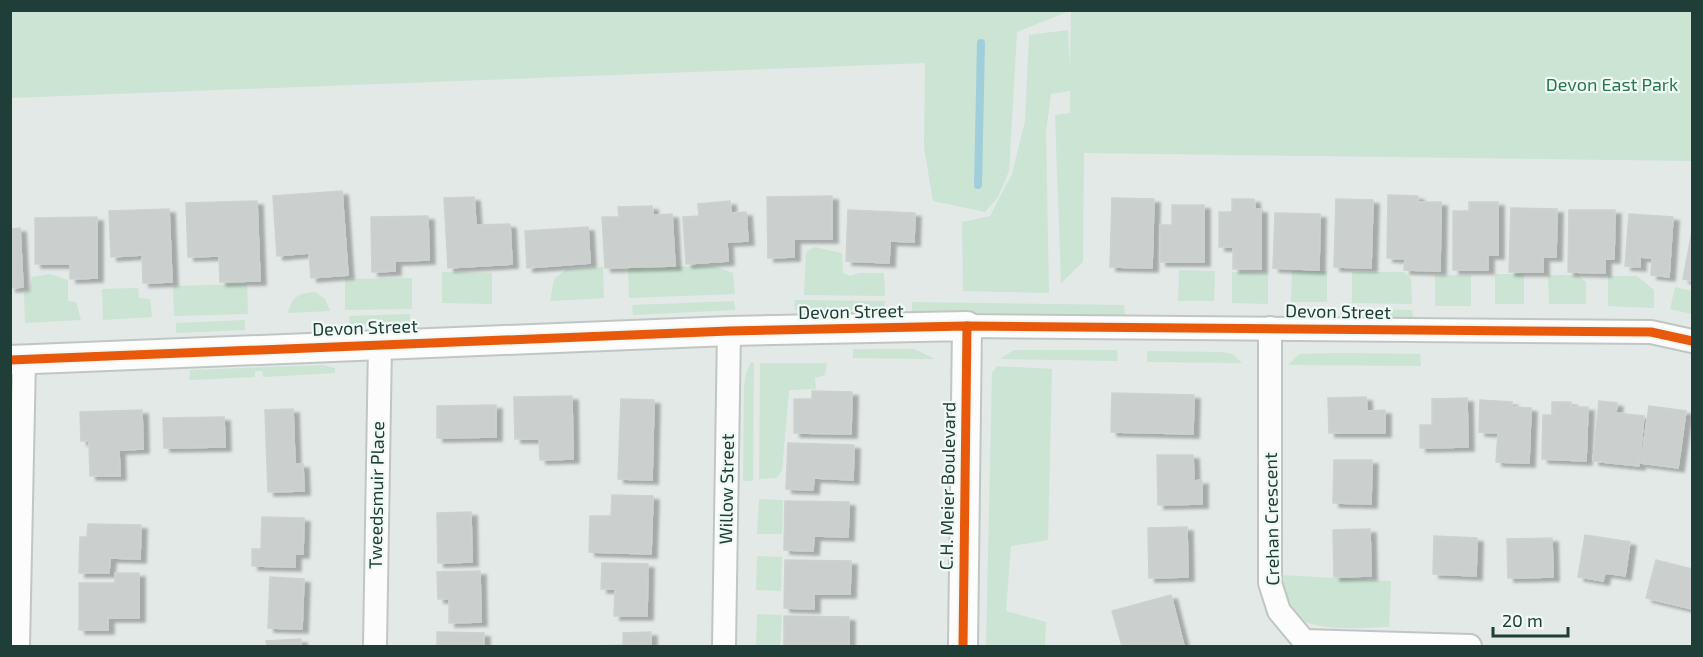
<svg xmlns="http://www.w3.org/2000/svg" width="1703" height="657" viewBox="0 0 1703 657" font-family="'Exo 2',sans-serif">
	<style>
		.green { fill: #cbe4d4 }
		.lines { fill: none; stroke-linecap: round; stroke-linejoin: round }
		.stream { stroke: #a0cfdb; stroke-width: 8 }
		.building { fill: #cbd0ce; stroke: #cbd2d0; stroke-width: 1.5; filter: url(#shadow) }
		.minor-casing { stroke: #c0c6c4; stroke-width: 26 }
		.tertiary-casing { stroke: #c0c6c4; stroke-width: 32 }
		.minor { stroke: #fbfcfb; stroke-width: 22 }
		.tertiary { stroke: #fbfcfb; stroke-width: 28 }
		.cycleway-casing { stroke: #f1f9f5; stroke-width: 13 }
		.cycleway { stroke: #e8590c; stroke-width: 9 }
		.labels { text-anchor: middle; stroke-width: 4.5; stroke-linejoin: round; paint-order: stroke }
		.park-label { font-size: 18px; fill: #27784c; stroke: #f1f9f5 }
		.street-label { font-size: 18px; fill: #203e38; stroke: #f1f9f5 }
	</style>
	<defs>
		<filter id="shadow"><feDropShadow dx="6" dy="4" stdDeviation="1.5" flood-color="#0004"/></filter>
	</defs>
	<rect width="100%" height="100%" fill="#e3e9e7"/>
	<g class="green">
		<polygon points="10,11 11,10 1069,11 1017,32 1009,171 998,197 985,212 933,201 924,148 925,63 11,98"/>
		<polygon points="1071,11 1692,11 1692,161 1084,153 1083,262 1061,283 1055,115 1070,113 1070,91 1051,94 1046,131 1049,293 963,291 962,222 990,216 1012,174 1025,121 1029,35 1068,30 1070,70"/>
		<polygon points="815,247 842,253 843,273 850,276 859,273 884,273 885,296 804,295 806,252"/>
		<polygon points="714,266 733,273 735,294 629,298 628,267"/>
		<polygon points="603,267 604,298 550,301 554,279 567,269"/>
		<polygon points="1179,270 1215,271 1214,301 1178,301"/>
		<polygon points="1292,271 1327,271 1327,302 1291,302"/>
		<polygon points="442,272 492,273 492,304 442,303"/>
		<polygon points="1232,272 1268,273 1268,304 1232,303"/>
		<polygon points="1352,272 1404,272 1411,279 1412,304 1352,303"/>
		<polygon points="50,274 68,280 68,301 76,302 81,320 25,323 24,293 29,291 32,277"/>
		<rect x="1495" y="274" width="29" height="30"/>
		<rect x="1435" y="275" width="36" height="31"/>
		<polygon points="1548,275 1578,275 1586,282 1586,304 1549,304"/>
		<polygon points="1608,276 1637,276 1654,290 1654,308 1608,306"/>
		<polygon points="412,278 412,309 345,310 345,279"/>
		<polygon points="247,284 248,314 174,316 173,286"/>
		<polygon points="1675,287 1692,291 1692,314 1670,309"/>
		<polygon points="138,288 139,298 150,299 152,317 103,320 102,289"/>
		<path d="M315,292L325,299L330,311L288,313C292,297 298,293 315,292Z"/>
		<polygon points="794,300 885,301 885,311 795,310"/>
		<polygon points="734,301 735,310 633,315 632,305"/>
		<polygon points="912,302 1124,305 1125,317 912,311"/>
		<polygon points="1350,309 1412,310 1414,322 1351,320"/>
		<polygon points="410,314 410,323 349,325 349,316"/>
		<polygon points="245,320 245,330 176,333 176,323"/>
		<polygon points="853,349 914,349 935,359 853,358"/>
		<polygon points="1014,350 1117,350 1118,361 1000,359"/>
		<polygon points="1147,351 1223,352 1232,354 1242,363 1147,362"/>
		<polygon points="1341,353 1420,354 1421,366 1288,365 1299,354"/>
		<polygon points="751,362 754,363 753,481 743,481 744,388 746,373"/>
		<polygon points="760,363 827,363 825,375 815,378 816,389 789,390 782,471 776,478 759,479"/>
		<polygon points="324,365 335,368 335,373 263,377 262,371 255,371 255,377 189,380 190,370"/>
		<polygon points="997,366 1052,369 1048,540 1011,546 1006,611 1046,622 1045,646 986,646 992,373"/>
		<polygon points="759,499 783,500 782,534 757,534"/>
		<polygon points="757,556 782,557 781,591 756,590"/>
		<path d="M1280,575L1391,581L1389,627C1361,627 1303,635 1286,607C1281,599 1282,585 1280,575Z"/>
		<polygon points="757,614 782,615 780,646 756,646"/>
	</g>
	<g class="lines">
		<polyline class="stream" points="978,185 981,43"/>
	</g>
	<g class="building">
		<polygon points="342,191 348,275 311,278 309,253 277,256 273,196"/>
		<polygon points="1388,195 1418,196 1418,202 1441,202 1440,271 1404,270 1405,259 1387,258"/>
		<polygon points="832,196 832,239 794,239 794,257 768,258 767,197"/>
		<polygon points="474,197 476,225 510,224 512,264 448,268 444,198"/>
		<polygon points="1112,198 1154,199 1152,268 1110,267"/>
		<polygon points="1232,199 1254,199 1255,209 1261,209 1261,269 1233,269 1233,247 1219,247 1219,212 1232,212"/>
		<polygon points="1336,199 1373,200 1371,268 1334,267"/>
		<polygon points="257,201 260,281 220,282 219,256 188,257 186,203"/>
		<polygon points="730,201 731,213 746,212 748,241 727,242 728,261 686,264 683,217 699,216 698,204"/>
		<polygon points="1469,202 1498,202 1498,255 1488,255 1488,270 1453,270 1453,211 1469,211"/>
		<polygon points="1172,205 1204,205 1204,262 1160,262 1160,225 1172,225"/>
		<polygon points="652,206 653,215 672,214 675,266 605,268 602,217 619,217 618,207"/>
		<polygon points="1511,208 1557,209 1556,257 1543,257 1543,272 1509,272"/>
		<polygon points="169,209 172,282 143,283 142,255 111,257 109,211"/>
		<polygon points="848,210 915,213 914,242 890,241 889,263 846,261"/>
		<polygon points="1569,210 1615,210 1614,259 1605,259 1605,273 1568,272"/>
		<polygon points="1275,213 1320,214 1319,270 1273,268"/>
		<polygon points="1629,214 1673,217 1669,277 1651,275 1652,258 1640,257 1640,267 1625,266"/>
		<polygon points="428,216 429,260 395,261 395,271 372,272 371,217"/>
		<polygon points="97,217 97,278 70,279 70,264 35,264 35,218"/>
		<polygon points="588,227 590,263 527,268 525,231"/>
		<polygon points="20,228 23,287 10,288 10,229"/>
		<polygon points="1692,231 1692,281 1683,279"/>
		<polygon points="812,391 852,392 851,434 794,433 794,399 812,399"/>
		<polygon points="1112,393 1194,395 1193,434 1111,432"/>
		<polygon points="572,396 573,459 540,460 539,439 515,439 514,397"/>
		<polygon points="1366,397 1367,411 1385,410 1385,433 1329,433 1328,398"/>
		<polygon points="1467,398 1468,447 1420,448 1420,425 1432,425 1432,399"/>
		<polygon points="621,399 654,400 652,480 618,479"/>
		<polygon points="1480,400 1512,402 1512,407 1531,408 1529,463 1496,462 1498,433 1479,432"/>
		<polygon points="1599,401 1617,403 1616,413 1644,416 1639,466 1593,461"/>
		<polygon points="1552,402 1571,402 1571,407 1588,407 1586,461 1542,459 1543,415 1552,415"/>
		<polygon points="496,405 496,437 437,438 437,406"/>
		<polygon points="1649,406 1686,411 1678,468 1641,463"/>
		<polygon points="293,409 295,464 303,464 304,491 268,492 265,410"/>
		<polygon points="142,410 143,449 119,450 120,476 90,476 89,441 81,441 80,412"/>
		<polygon points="224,417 225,447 164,448 163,418"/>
		<polygon points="788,443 854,445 853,480 814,478 813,490 786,489"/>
		<polygon points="1157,455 1193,455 1194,481 1202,480 1202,504 1158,505"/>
		<polygon points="1334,460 1372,460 1371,504 1333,503"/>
		<polygon points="612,495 653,496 651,554 589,552 590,516 611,516"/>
		<polygon points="785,501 849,502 848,537 814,536 813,551 784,550"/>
		<polygon points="471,512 472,562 438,563 437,513"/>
		<polygon points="262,517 304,518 303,554 295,554 295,567 252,566 252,549 261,549"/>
		<polygon points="88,524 141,525 140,559 110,558 109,573 79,573 80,537 87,537"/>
		<polygon points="1187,527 1188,577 1149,578 1148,528"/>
		<polygon points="1370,529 1371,576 1334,577 1333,530"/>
		<polygon points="1585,535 1630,542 1625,576 1605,573 1603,581 1578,577"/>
		<polygon points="1434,536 1477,538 1476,576 1433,574"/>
		<polygon points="1552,538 1553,577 1508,578 1507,539"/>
		<polygon points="785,560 851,561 850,594 814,594 814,609 784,608"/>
		<polygon points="1656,560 1692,569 1692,609 1646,598"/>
		<polygon points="602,563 648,564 647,616 614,616 615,589 601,589"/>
		<polygon points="480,571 481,622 449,623 449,599 438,599 437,572"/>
		<polygon points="115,573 139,573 139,618 108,618 108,630 79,630 79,583 115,583"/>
		<polygon points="270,577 304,579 302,629 268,628"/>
		<polygon points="1171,595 1184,646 1122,646 1112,611"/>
		<polygon points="784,616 849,617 849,646 784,646"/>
		<polygon points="437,632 484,633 484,646 437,646"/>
		<polygon points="651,632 651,646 594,646 623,645 623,633"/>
		<polygon points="301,639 301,646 267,646 266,641"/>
	</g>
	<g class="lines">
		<g class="minor-casing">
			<g id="minor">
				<polyline points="967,326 1651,332 1692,341"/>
				<polyline points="1270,328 1270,583 1279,611 1304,641 1470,646"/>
				<polyline points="18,646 24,359"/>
				<polyline points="375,646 380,344"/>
				<polyline points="724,646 729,331"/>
			</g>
		</g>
		<g class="tertiary-casing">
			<polyline id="tertiary" points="10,360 729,331 967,326 963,646"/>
		</g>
		<use href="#minor" class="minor"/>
		<use href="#tertiary" class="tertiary"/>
		<g class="cycleway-casing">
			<g id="cycleway">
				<polyline points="10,360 729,331 967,326 1651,332 1692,341"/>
				<polyline points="963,646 967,326"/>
			</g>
		</g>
		<use href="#cycleway" class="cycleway"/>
	</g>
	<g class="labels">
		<g class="park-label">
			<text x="1612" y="91">Devon East Park</text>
		</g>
		<g class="street-label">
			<text transform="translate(851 312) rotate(-1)" y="6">Devon Street</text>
			<text transform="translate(1338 312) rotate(1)" y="6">Devon Street</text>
			<text transform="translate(365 328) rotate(-2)" y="6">Devon Street</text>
			<text transform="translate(948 486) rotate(-89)" y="6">C.H. Meier Boulevard</text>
			<text transform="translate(727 489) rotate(-89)" y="6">Willow Street</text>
			<text transform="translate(377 495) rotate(-89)" y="6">Tweedsmuir Place</text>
			<text transform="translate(1272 519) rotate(-91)" y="6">Crehan Crescent</text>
		</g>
	</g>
	<rect width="1703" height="657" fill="none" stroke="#203e38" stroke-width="24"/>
	<path d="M1493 627v9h75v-9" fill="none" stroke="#203e38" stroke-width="3"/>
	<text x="1502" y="627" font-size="18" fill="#203e38" stroke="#f1f9f5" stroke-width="4.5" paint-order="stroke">20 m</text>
</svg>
